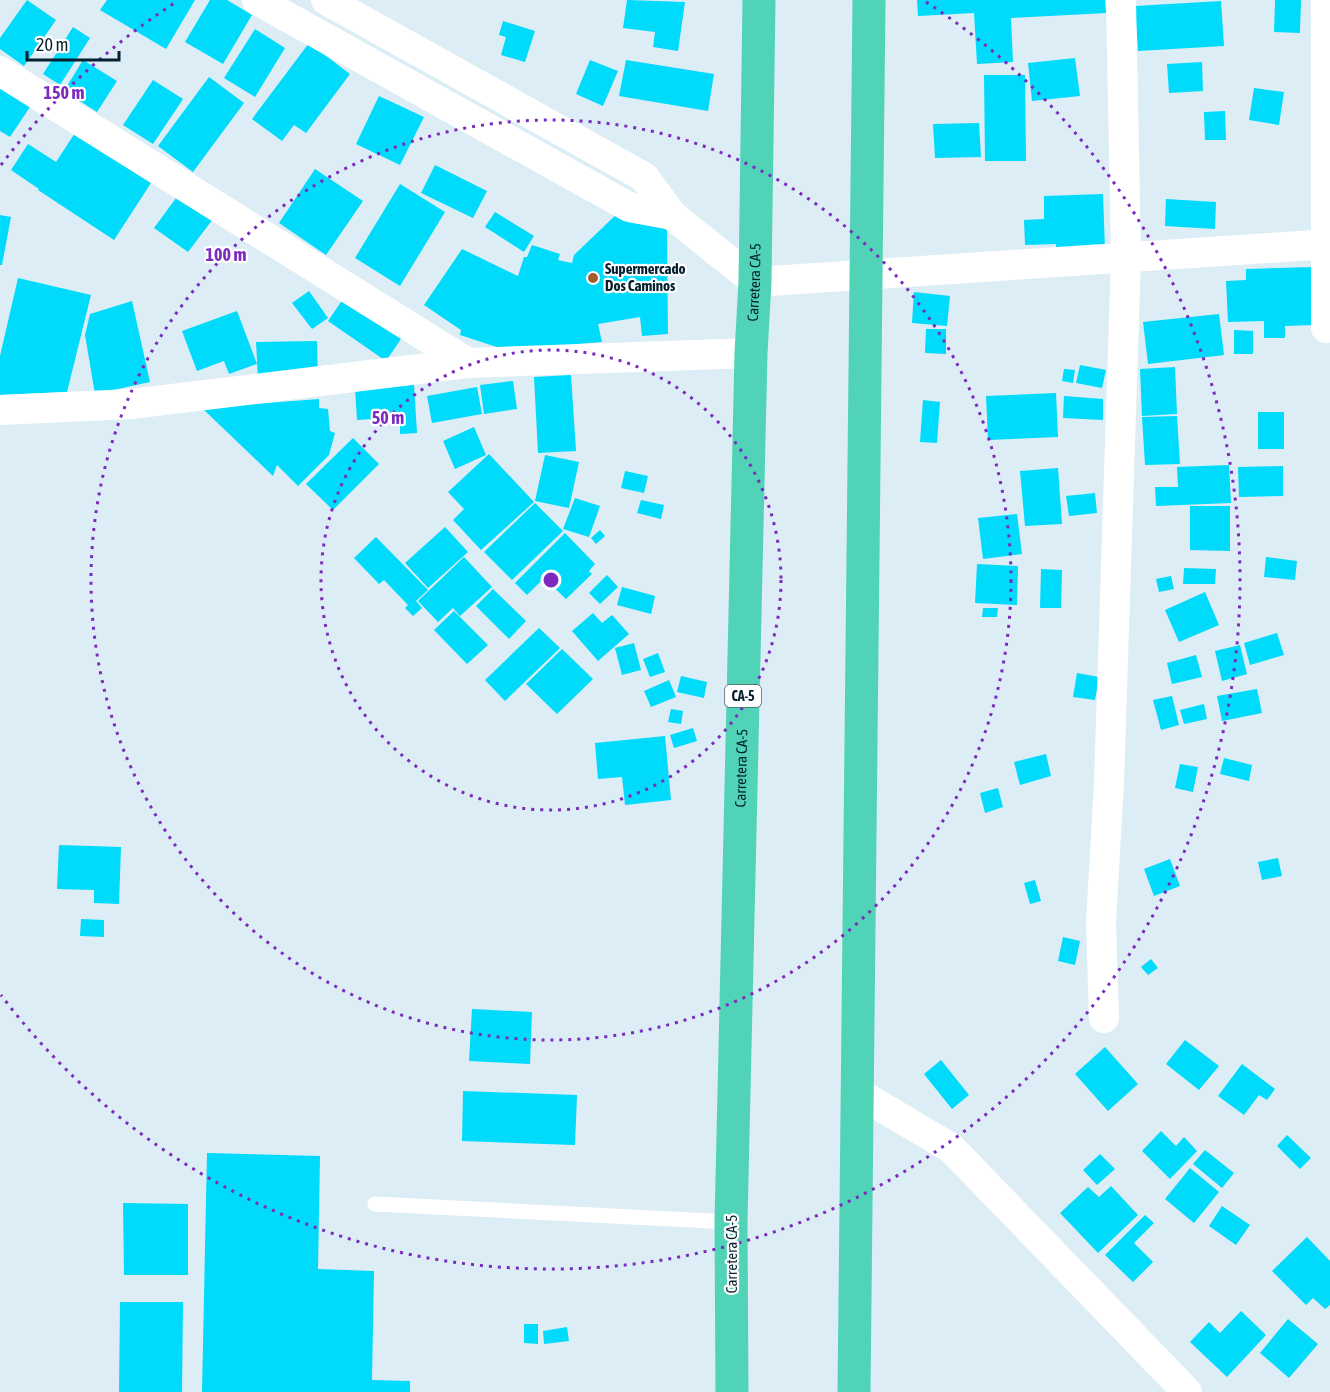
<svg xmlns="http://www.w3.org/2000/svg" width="1330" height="1392" viewBox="0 0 1330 1392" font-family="'Asap Condensed',sans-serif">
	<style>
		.building { fill: #00dafb }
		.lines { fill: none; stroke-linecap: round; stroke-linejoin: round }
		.service { stroke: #fff; stroke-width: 15 }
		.minor { stroke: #fff; stroke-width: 30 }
		.trunk { stroke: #50d3b7; stroke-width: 33 }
		.ring { fill: none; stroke: #7b2cbf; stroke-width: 3; stroke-dasharray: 3 6 }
		.poi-dot { fill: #a35f2f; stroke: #fff; stroke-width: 2 }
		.labels { text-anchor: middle; stroke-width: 4.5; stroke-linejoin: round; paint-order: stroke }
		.shield { fill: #fff; stroke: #50646d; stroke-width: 1.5 }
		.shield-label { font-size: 14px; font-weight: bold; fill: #05212f }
		.poi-label { font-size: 15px; font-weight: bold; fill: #05212f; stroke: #fff; text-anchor: start }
		.street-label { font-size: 15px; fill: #05212f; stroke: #fff }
		.centre { fill: #7b2cbf; stroke: #fff; stroke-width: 3 }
		.ring-label { font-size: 18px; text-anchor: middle; font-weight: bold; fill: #7b2cbf; stroke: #fff; stroke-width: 4.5; stroke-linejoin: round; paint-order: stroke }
	</style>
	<rect width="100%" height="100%" fill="#ddedf6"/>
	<g class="building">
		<polygon points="27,0 56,20 24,66 0,49 0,38"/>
		<polygon points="107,0 195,0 166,49 100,10"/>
		<polygon points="210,0 227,0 252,15 223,64 185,42"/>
		<polygon points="627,0 685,2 678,51 653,47 655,32 623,28"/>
		<polygon points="917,0 1105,0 1106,13 1011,18 1013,62 977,64 974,13 918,16"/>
		<polygon points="1275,0 1301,0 1300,33 1274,32"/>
		<polygon points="1221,1 1224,46 1138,51 1135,6"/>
		<polygon points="503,21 535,31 525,62 501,55 506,37 499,35"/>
		<polygon points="73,27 90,38 60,85 43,74"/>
		<polygon points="255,29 285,48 255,97 224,78"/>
		<polygon points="309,43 350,74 306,133 294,125 282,141 252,119"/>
		<polygon points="1075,58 1080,96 1032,101 1028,63"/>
		<polygon points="83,60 117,81 97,112 64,91"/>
		<polygon points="590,60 618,71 603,106 576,94"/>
		<polygon points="626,60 714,74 708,111 619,96"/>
		<polygon points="1202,62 1203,91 1169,93 1167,64"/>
		<polygon points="984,75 1025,75 1026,161 985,161"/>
		<polygon points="209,77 244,103 193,172 158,146"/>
		<polygon points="153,80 183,99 153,144 123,125"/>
		<polygon points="0,88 30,107 10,137 0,131"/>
		<polygon points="1254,88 1284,92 1279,125 1249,120"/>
		<polygon points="379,96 424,117 400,165 356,144"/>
		<polygon points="1225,111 1226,140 1205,140 1204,112"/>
		<polygon points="979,123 981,157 935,158 933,124"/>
		<polygon points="75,133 151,183 114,240 38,190 39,189 11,170 28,144 56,162"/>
		<polygon points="435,165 487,191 473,218 421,193"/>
		<polygon points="315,169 363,201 326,255 279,223"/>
		<polygon points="400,184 445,212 400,286 355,258"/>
		<polygon points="179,194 213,219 188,252 154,228"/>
		<polygon points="1103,194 1105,249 1056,251 1056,244 1025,245 1024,220 1044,219 1044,196"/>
		<polygon points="1166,199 1216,202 1215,229 1165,226"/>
		<polygon points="622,209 667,230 668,334 642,336 640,317 598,324 602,342 506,350 460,335 461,330 424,305 462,249 518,276 524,257 527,257 532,245 560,254 558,260 572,263 574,255"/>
		<polygon points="495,212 534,236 524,252 485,227"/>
		<polygon points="0,215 11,217 2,265 0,265"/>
		<polygon points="1312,267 1313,325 1285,326 1285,338 1264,338 1264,321 1228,322 1226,281 1246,280 1246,269"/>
		<polygon points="18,278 91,295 67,392 0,395 0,356"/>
		<polygon points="309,291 328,318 312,329 292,303"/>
		<polygon points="914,292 950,296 947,326 912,323"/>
		<polygon points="345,296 403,336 386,361 328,321"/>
		<polygon points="132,301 150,382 95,394 85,335 90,314"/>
		<polygon points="237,311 257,364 229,374 224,361 197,371 182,331"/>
		<polygon points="1219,314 1224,355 1148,364 1143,322"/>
		<polygon points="926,329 946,329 946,354 925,353"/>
		<polygon points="1234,330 1253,331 1253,354 1234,354"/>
		<polygon points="317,341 318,378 258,379 256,342"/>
		<polygon points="1080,365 1106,370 1102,388 1076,383"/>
		<polygon points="1175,367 1177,414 1142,416 1140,369"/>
		<polygon points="1064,369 1075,370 1073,383 1062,381"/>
		<polygon points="571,375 576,451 538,453 534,377"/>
		<polygon points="513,381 517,409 484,414 480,385"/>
		<polygon points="414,384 417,433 400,434 400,417 357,420 355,388"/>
		<polygon points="477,387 482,414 432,423 427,396"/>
		<polygon points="1056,393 1058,437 988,440 986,396"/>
		<polygon points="1064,396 1103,399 1103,420 1063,418"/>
		<polygon points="319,399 319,408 328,409 330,431 335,433 329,455 298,486 277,465 273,476 202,408"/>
		<polygon points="923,400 940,402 937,443 920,442"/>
		<rect x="1258" y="412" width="26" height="37"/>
		<polygon points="1177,416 1180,464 1145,465 1142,417"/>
		<polygon points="474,427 486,455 455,469 443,441"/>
		<polygon points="353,438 379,464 333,510 306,484"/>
		<polygon points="489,454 534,502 481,550 453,520 464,509 448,492"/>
		<polygon points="545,455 579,462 569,508 535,501"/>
		<polygon points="1229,465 1231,503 1156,506 1155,487 1178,487 1177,467"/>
		<polygon points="1283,466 1283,496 1239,497 1238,467"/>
		<polygon points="1058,468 1062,524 1025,526 1020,471"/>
		<polygon points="625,471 648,476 644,493 621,488"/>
		<polygon points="1095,493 1097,513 1069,516 1066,496"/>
		<polygon points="575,498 600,506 589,537 563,529"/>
		<polygon points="641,500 664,505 661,519 637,513"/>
		<polygon points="535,503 563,531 512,580 484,552"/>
		<polygon points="1190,506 1230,506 1230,551 1190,550"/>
		<polygon points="1017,514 1022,554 983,559 978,518"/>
		<polygon points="445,527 468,552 428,588 405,563"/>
		<polygon points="600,530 605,536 596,544 591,538"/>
		<polygon points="565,533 595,564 589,571 592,574 566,599 544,578 527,595 515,583"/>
		<polygon points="376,537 428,590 416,601 422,608 413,616 405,608 408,605 384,580 379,584 354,558"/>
		<polygon points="464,557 492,587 460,616 453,608 438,622 418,601"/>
		<polygon points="1266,557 1297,561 1295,580 1264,577"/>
		<polygon points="977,564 1018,566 1017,605 975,603"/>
		<polygon points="1184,568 1216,569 1215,584 1183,584"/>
		<polygon points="1041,569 1062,570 1061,608 1040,608"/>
		<polygon points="607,575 618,587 600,604 589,593"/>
		<polygon points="1171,576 1174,589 1159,592 1156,579"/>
		<polygon points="622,587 655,596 651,614 617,605"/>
		<polygon points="493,589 526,621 509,639 476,606"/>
		<polygon points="1205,592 1219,625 1179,642 1165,610"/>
		<polygon points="983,608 998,608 997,617 982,617"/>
		<polygon points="454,611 488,645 467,664 434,630"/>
		<polygon points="593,613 602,623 612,615 629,634 598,661 572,631"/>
		<polygon points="539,628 560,648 505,701 485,680"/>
		<polygon points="1277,633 1284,655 1250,665 1244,643"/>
		<polygon points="634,643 641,670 622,675 615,648"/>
		<polygon points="1240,645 1247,674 1222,681 1215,651"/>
		<polygon points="562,649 593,679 557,714 526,684"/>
		<polygon points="658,653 665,672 650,677 643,659"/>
		<polygon points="1196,655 1202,677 1172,684 1167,663"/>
		<polygon points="1077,673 1099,677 1095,700 1073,697"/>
		<polygon points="681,676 707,682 704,698 677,692"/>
		<polygon points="669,680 676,697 651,707 644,691"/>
		<polygon points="1257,689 1262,713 1222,721 1217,696"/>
		<polygon points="1172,696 1179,725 1161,730 1153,700"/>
		<polygon points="1204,704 1207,719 1184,724 1180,710"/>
		<polygon points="671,709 683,711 681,724 668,722"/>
		<polygon points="693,728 697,741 674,748 670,735"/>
		<polygon points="665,736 671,800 625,805 622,777 598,779 595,743"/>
		<polygon points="1046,754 1051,776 1020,785 1014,762"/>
		<polygon points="1224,758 1252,765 1249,781 1220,774"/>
		<polygon points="1180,764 1198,767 1193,792 1175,788"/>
		<polygon points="998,788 1003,807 985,813 980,793"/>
		<polygon points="59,845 121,847 119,904 94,903 94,890 57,889"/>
		<polygon points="1278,858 1282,876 1262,880 1258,862"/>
		<polygon points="1170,859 1180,886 1154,896 1144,869"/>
		<polygon points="1035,880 1041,901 1030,904 1024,883"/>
		<polygon points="81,919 104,920 104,937 80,936"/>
		<polygon points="1063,937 1080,941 1075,965 1058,961"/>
		<polygon points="1151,959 1158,968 1148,975 1141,967"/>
		<polygon points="472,1009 532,1012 530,1064 469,1061"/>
		<polygon points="1185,1040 1219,1066 1199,1090 1166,1064"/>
		<polygon points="1105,1047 1138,1084 1108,1111 1075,1074"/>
		<polygon points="941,1060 969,1095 952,1109 924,1074"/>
		<polygon points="1242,1064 1275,1089 1267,1100 1259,1095 1244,1115 1218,1096"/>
		<polygon points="463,1091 577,1095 575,1145 462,1141"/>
		<polygon points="1161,1131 1176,1146 1184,1137 1197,1151 1170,1179 1142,1151"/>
		<polygon points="1287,1135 1311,1158 1300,1169 1277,1146"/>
		<polygon points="1205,1150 1234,1173 1222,1188 1193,1164"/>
		<polygon points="207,1153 320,1156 318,1269 374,1271 372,1380 410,1381 410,1392 202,1392"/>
		<polygon points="1100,1154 1115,1169 1097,1185 1083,1170"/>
		<polygon points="1190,1168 1219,1192 1194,1223 1165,1199"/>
		<polygon points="1111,1186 1138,1215 1098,1253 1060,1213 1088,1187 1099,1197"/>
		<polygon points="123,1203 188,1204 188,1275 124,1275"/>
		<polygon points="1222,1206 1250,1225 1236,1245 1209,1226"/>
		<polygon points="1145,1215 1154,1223 1134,1243 1153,1262 1133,1282 1105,1255"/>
		<polygon points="1307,1237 1330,1261 1330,1305 1325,1309 1313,1298 1306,1305 1272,1271"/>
		<polygon points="120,1302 183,1302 182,1392 119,1392"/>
		<polygon points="1241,1311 1266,1335 1227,1377 1190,1342 1209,1322 1220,1333"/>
		<polygon points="1288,1319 1318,1344 1289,1378 1260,1353"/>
		<polygon points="524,1324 538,1324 538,1344 524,1343"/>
		<polygon points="567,1327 569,1341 544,1344 543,1331"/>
	</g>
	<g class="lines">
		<polyline class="service" points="375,1204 731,1222"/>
		<g class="minor">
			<polyline points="257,0 629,207 672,215"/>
			<polyline points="326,0 644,177 672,215 755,282 1330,244"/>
			<polyline points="0,71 468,363"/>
			<polyline points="1326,328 1326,0"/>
			<polyline points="0,410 131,404 468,363 751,353"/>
			<polyline points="1104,1018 1101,922 1109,783 1126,257 1121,0"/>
			<polyline points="858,1093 951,1148 1187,1392"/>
		</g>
		<g class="trunk">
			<path id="s1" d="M732,1392L731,1222L751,353L755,282L759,0"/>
			<polyline points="854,1392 869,0"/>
		</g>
	</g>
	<g class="ring">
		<circle cx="551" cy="580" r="230"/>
		<circle cx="551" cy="580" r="460"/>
		<path d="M1 165A689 689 0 0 1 176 2M926 2A689 689 0 1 1 1 995"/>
	</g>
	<circle class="poi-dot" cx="593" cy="278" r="6"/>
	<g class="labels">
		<rect class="shield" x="725" y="685" width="36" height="22" rx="4.5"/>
		<g class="shield-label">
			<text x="743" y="701">CA-5</text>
		</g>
		<g class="poi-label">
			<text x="605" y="274">Supermercado<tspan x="605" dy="17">Dos Caminos</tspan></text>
		</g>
		<g class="street-label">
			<text dy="5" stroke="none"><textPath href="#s1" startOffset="1110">Carretera CA-5</textPath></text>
			<text dy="5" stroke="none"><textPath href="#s1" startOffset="624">Carretera CA-5</textPath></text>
			<text transform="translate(732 1254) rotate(-90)" y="5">Carretera CA-5</text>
		</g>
	</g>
	<circle cx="551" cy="580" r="9" class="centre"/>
	<g class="ring-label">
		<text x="64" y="99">150 m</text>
		<text x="226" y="261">100 m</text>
		<text x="388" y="424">50 m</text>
	</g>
	<path d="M27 51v9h92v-9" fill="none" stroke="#05212f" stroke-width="3"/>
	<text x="36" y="51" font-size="18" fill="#05212f" stroke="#ffffff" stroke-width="4.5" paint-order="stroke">20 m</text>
</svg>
